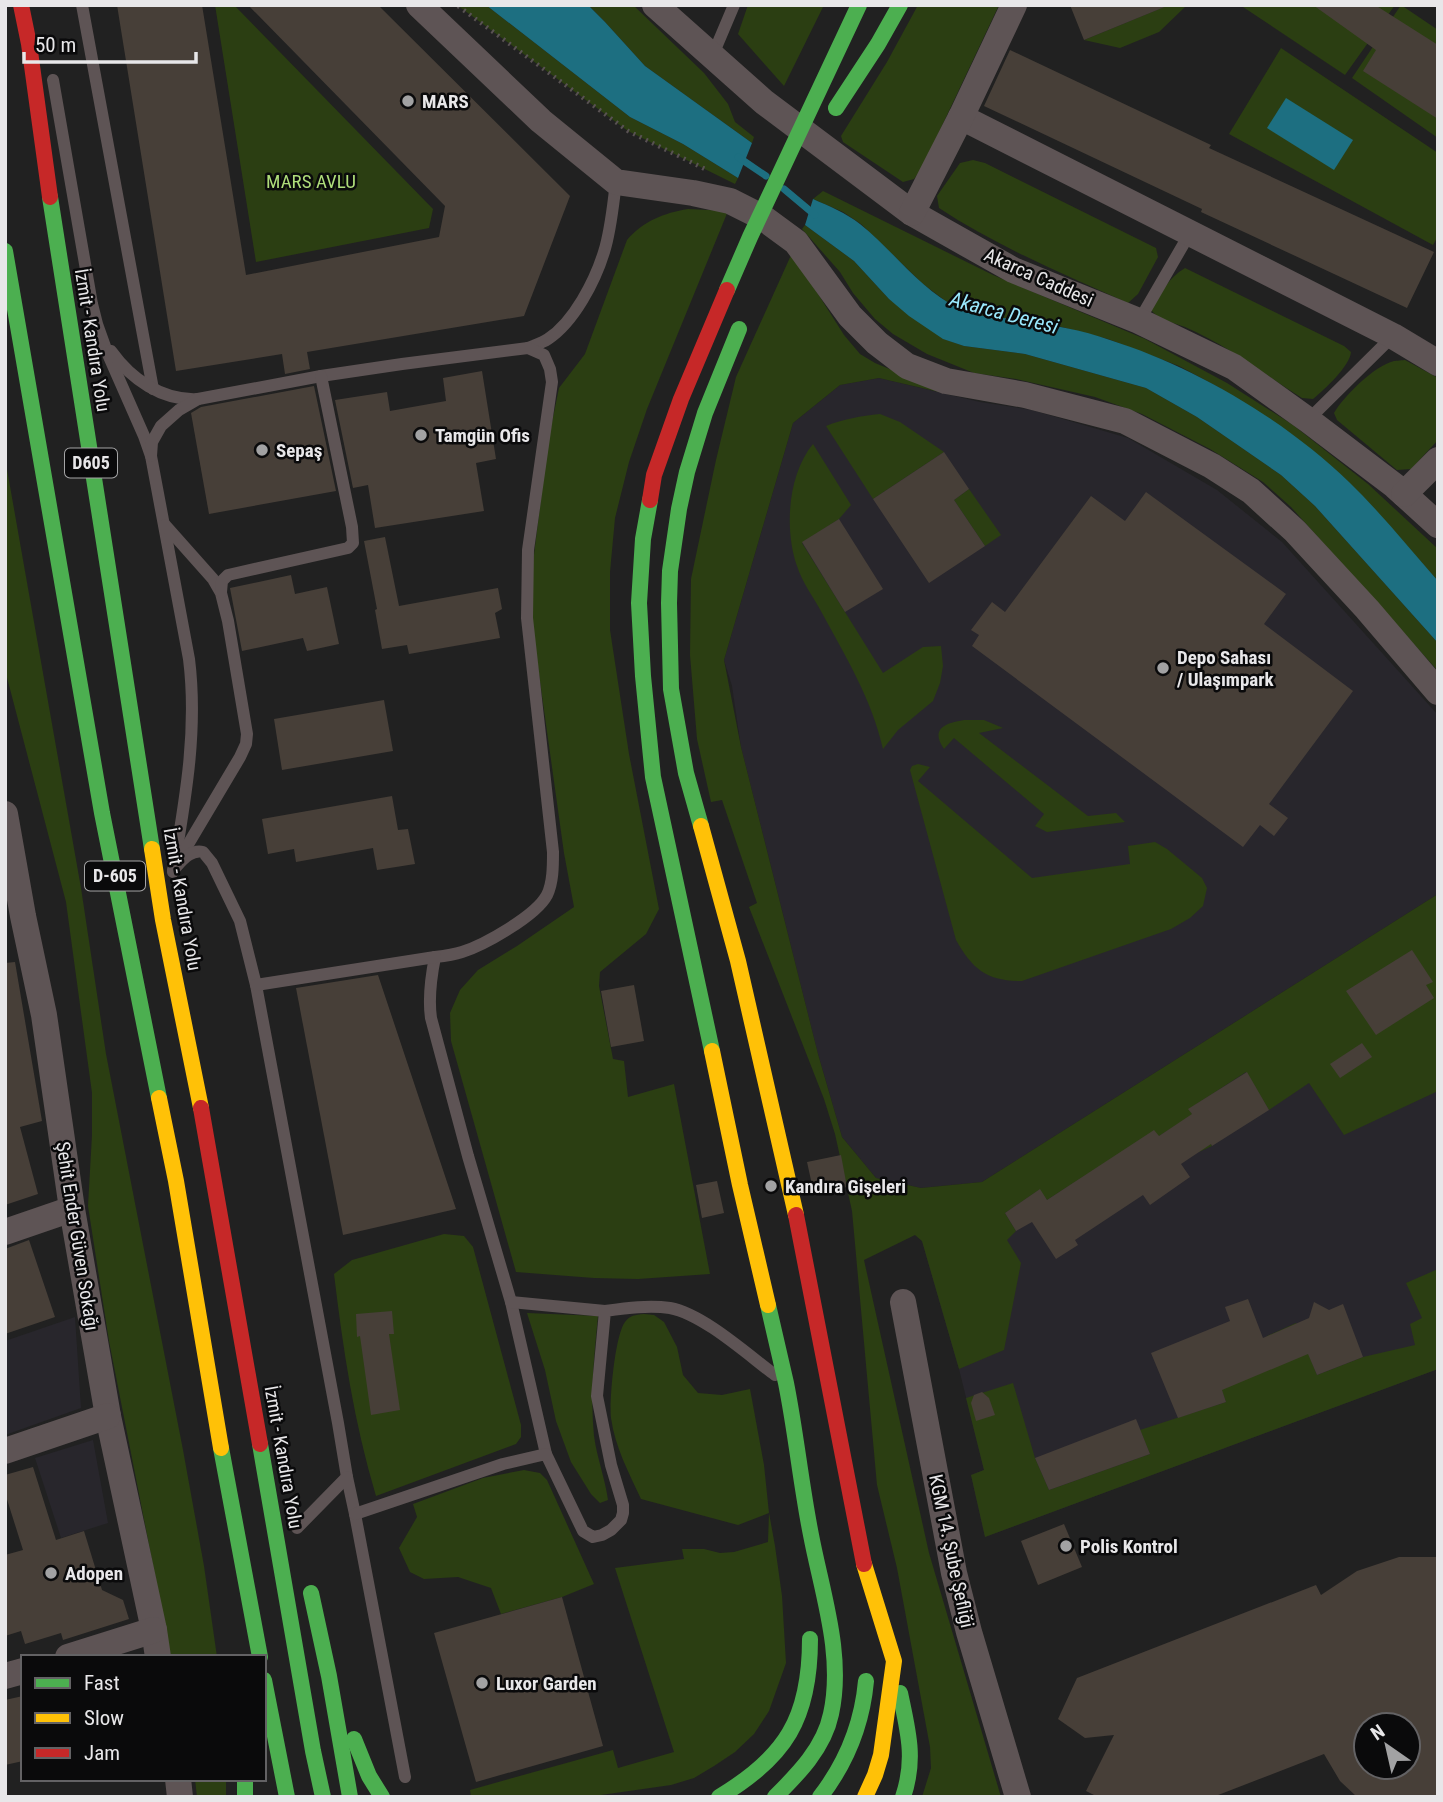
<svg xmlns="http://www.w3.org/2000/svg" width="1443" height="1802" viewBox="0 0 1443 1802" font-family="'Roboto Condensed',sans-serif">
	<style>
		.built { fill: #28262c }
		.green { fill: #2b3e12 }
		.water { fill: #1d6f81 }
		.lines { fill: none; stroke-linecap: round; stroke-linejoin: round }
		.stream { stroke: #1d6f81; stroke-width: 7 }
		.building { fill: #473f38; fill-rule: evenodd }
		.path { stroke: #595253; stroke-width: 4.5; stroke-dasharray: 2 5; stroke-linecap: butt }
		.lane { stroke: #5e5455; stroke-width: 12 }
		.street { stroke: #5e5455; stroke-width: 26 }
		.fast { stroke: #4caf50; stroke-width: 16 }
		.slow { stroke: #ffc107; stroke-width: 16 }
		.jam { stroke: #c62828; stroke-width: 16 }
		.poi-dot { fill: #a2a2a3; stroke: #0a0a0b; stroke-width: 2.5 }
		.labels { text-anchor: middle; stroke-width: 5; stroke-linejoin: round; paint-order: stroke }
		.shield { fill: #0a0a0b; stroke: #a5a5a6; stroke-width: 2 }
		.shield-label { font-size: 18px; font-weight: bold; fill: #e8e7e9 }
		.poi-label { font-size: 19px; font-weight: bold; fill: #e8e7e9; stroke: #0a0a0b; text-anchor: start }
		.park-label { font-size: 19px; fill: #afdd7a; stroke: #0a0a0b }
		.street-label { font-size: 19px; fill: #e8e7e9; stroke: #0a0a0b }
		.water-label { font-size: 21px; font-style: italic; fill: #9ae8fd; stroke: #0a0a0b }
	</style>
	<rect width="100%" height="100%" fill="#212121"/>
	<g class="built">
		<polygon points="879,378 980,402 1032,410 1128,438 1217,490 1282,542 1438,715 1438,894 982,1182 921,1188 876,1178 842,1137 818,1054 741,747 732,686 724,660 793,423 840,385"/>
		<polygon points="1438,918 1438,1369 985,1537 971,1475 984,1470 959,1369 922,1241"/>
		<polygon points="75,1317 81,1408 5,1435 5,1341"/>
		<polygon points="93,1440 108,1523 61,1538 35,1458"/>
	</g>
	<g class="green">
		<polygon points="215,5 234,5 433,209 429,228 256,262"/>
		<polygon points="457,5 486,5 630,117 683,144 738,178 735,184 628,131"/>
		<polygon points="588,5 633,5 704,73 728,104 735,122 754,137 752,143 645,66 605,22"/>
		<polygon points="748,5 824,5 784,86 738,34"/>
		<polygon points="918,5 999,5 922,168 914,179 903,182 843,142 841,136 887,62"/>
		<polygon points="1169,5 1186,6 1159,32 1120,48 1084,40"/>
		<polygon points="1240,5 1395,5 1345,75"/>
		<polygon points="1401,5 1438,30 1438,138 1352,78"/>
		<polygon points="1281,48 1438,153 1438,236 1433,245 1229,134"/>
		<path d="M973,160L985,163L1156,248L1158,257L1138,294L1128,303C1064,274 998,247 939,208L937,196L960,163Z"/>
		<polygon points="823,191 993,275 1145,339 1227,383 1293,425 1368,484 1438,549 1438,581 1370,504 1220,388 1179,366 1108,339 1058,326 980,315 963,310 947,302 923,284 861,224 843,212 813,199"/>
		<path d="M688,209L728,211L647,409L629,462L615,518L610,572V630L629,754L659,909L646,934L600,972L599,986L613,1059L624,1061L628,1097L674,1084L710,1274L638,1279L594,1278L516,1272L451,1041L450,1013L460,990L478,970L517,946L574,907L564,853L532,624L533,563L548,442L559,388L585,354L627,240C643,221 664,213 688,209Z"/>
		<polygon points="805,225 854,261 889,299 944,339 964,346 1025,354 1146,388 1197,417 1281,475 1315,506 1438,643 1438,671 1291,507 1263,482 1210,449 1142,414 1095,397 1016,379 974,373 927,354 893,334 875,319 853,293 840,272 802,229"/>
		<polygon points="792,253 844,335 860,354 875,363 952,395 879,378 840,385 793,423 724,660 741,747 818,1054 842,1137 876,1178 921,1188 982,1182 1438,894 1438,1091 1344,1135 1309,1083 1269,1110 1246,1072 1189,1109 1212,1146 1199,1152 1178,1124 1159,1136 1117,1155 1047,1200 1039,1190 1005,1213 1016,1231 1007,1240 1021,1263 1004,1350 959,1369 922,1241 915,1235 864,1260 929,1553 1001,1797 922,1797 931,1768 930,1747 897,1568 877,1485 852,1211 835,1134 824,1099 749,907 757,903 722,800 711,802 697,739 690,655 691,579 716,460 736,377"/>
		<path d="M1185,268L1344,346L1351,352C1350,366 1324,390 1313,399L1302,398C1264,374 1227,345 1185,327C1174,323 1158,319 1151,310C1161,293 1168,278 1185,268Z"/>
		<path d="M1405,360L1438,378V440L1411,469L1397,470L1337,420L1334,413C1344,396 1374,366 1394,361C1395,361 1404,360 1405,360Z"/>
		<path d="M880,414L900,422L944,452L873,499L826,426C843,419 861,416 880,414Z"/>
		<path d="M813,444L851,505L839,519L802,543L883,673L923,647L941,646L943,666L940,683L933,701L898,730L883,749C872,700 846,657 822,613C814,598 802,582 797,566C784,529 788,474 813,444Z"/>
		<polygon points="5,458 81,888 106,1054 183,1450 204,1566 217,1657 171,1657 109,1341 88,1206 92,1135 92,1093 66,902 5,670"/>
		<polygon points="969,489 1001,535 985,546 954,500"/>
		<path d="M964,720H984L1003,728L979,733L1088,816L1116,813L1125,822L1047,832L1035,826L1044,814L954,738L944,749C930,729 945,723 964,720Z"/>
		<path d="M918,764L930,767L918,781L1032,878L1130,864L1128,846L1155,842L1167,849L1202,878L1207,888L1203,906L1190,918L1171,929L1022,981C987,981 973,970 956,940L910,770L912,766Z"/>
		<path d="M444,1234L464,1236L473,1247L521,1425V1437L516,1444L376,1496C354,1423 343,1349 334,1274L352,1260Z"/>
		<polygon points="1438,1269 1438,1369 985,1537 971,1475 984,1470 966,1398 1013,1383 1035,1458 1049,1490 1150,1454 1140,1430 1226,1402 1210,1358 1249,1378 1267,1336 1296,1323 1317,1375 1363,1357 1415,1345 1410,1324 1422,1318 1406,1283"/>
		<path d="M527,1313L598,1316C594,1356 590,1396 594,1436C597,1458 605,1478 608,1500L600,1503L591,1494L571,1462L556,1421L545,1370Z"/>
		<path d="M644,1314L654,1315L664,1322L677,1347L683,1375L698,1393L722,1395L750,1389L764,1465L769,1513L775,1546L782,1596L786,1663L769,1711L754,1734L735,1752L714,1766L694,1778L671,1785L587,1797H471L470,1790L613,1750L618,1768L674,1752L615,1568L684,1559L682,1549H704L720,1553L734,1552L768,1542L769,1513L738,1525L641,1499C629,1473 615,1447 611,1418C609,1401 615,1335 625,1322C630,1315 635,1315 644,1314Z"/>
		<polygon points="524,1470 540,1473 547,1480 594,1584 562,1597 501,1614 491,1588 458,1577 424,1579 410,1572 399,1548 417,1517 413,1504 483,1478"/>
		<polygon points="195,1779 226,1779 226,1797 197,1797"/>
	</g>
	<g class="water">
		<polygon points="486,5 588,5 605,22 645,66 752,143 738,178 683,144 630,117"/>
		<polygon points="1286,98 1353,140 1334,170 1267,128"/>
		<path d="M813,199C829,206 846,213 860,224C894,251 919,289 960,309C979,318 1002,317 1022,320C1052,325 1082,330 1110,340C1195,367 1285,420 1349,482C1381,513 1409,548 1438,581V643L1315,506L1281,475L1197,417L1146,388L1025,354L964,346L943,339L909,316L889,299L854,261L805,225Z"/>
	</g>
	<g class="lines">
		<g class="stream">
			<polyline points="738,157 766,176"/>
			<polyline points="784,189 815,215"/>
		</g>
	</g>
	<g class="building">
		<polygon points="117,5 202,5 246,275 439,237 445,206 248,5 378,5 570,196 524,316 307,352 310,369 285,374 282,354 176,371"/>
		<polygon points="1070,5 1167,5 1167,6 1084,40"/>
		<polygon points="1313,5 1375,5 1438,45 1438,119 1363,71 1376,50"/>
		<polygon points="1010,50 1211,145 1209,148 1434,252 1407,308 1201,212 1202,209 984,106"/>
		<polygon points="482,371 496,459 476,463 484,511 375,528 368,485 353,488 335,400 387,392 390,411 446,401 443,378"/>
		<polygon points="314,386 336,491 209,514 191,413 201,407"/>
		<polygon points="944,452 969,489 954,500 985,546 929,583 873,499"/>
		<polygon points="1146,492 1286,594 1264,624 1353,691 1269,804 1288,818 1274,836 1260,825 1243,847 972,646 979,635 971,630 992,602 1005,612 1091,496 1125,521"/>
		<polygon points="839,519 883,589 845,612 802,542"/>
		<polygon points="385,537 399,606 498,588 502,609 495,613 500,638 409,654 407,645 382,649 375,610 377,609 364,541"/>
		<polygon points="291,575 295,594 327,587 339,644 307,651 303,638 242,651 230,588"/>
		<polygon points="384,700 393,751 282,770 274,719"/>
		<polygon points="392,796 398,830 408,829 415,864 377,870 373,848 296,862 294,849 268,854 262,819"/>
		<polygon points="1412,950 1433,982 1426,985 1434,998 1376,1035 1346,991"/>
		<polygon points="15,962 42,1121 20,1127 38,1194 5,1205 5,963"/>
		<polygon points="378,975 456,1209 343,1235 296,988"/>
		<polygon points="634,985 644,1041 611,1047 601,991"/>
		<polygon points="1362,1043 1372,1057 1340,1078 1330,1064"/>
		<polygon points="1247,1072 1269,1110 1212,1146 1211,1144 1181,1164 1190,1177 1150,1205 1143,1195 1075,1240 1078,1245 1056,1259 1032,1222 1016,1231 1005,1213 1040,1189 1047,1200 1154,1130 1159,1136 1192,1114 1188,1109"/>
		<polygon points="841,1155 847,1187 814,1194 807,1162"/>
		<polygon points="717,1181 724,1213 702,1218 696,1185"/>
		<polygon points="29,1240 55,1317 5,1334 5,1249"/>
		<polygon points="1248,1299 1263,1338 1309,1318 1314,1302 1329,1310 1343,1304 1363,1357 1317,1375 1308,1354 1222,1390 1226,1402 1178,1418 1151,1353 1230,1321 1225,1307"/>
		<polygon points="392,1311 394,1334 389,1334 400,1410 371,1415 360,1336 357,1337 356,1314"/>
		<polygon points="982,1392 989,1398 995,1415 976,1421 971,1403 974,1395"/>
		<polygon points="1136,1419 1150,1454 1049,1490 1035,1458"/>
		<polygon points="33,1467 56,1540 84,1531 102,1590 123,1600 129,1619 63,1640 61,1633 25,1644 21,1631 5,1636 5,1555 23,1550 5,1493 5,1475"/>
		<polygon points="1064,1524 1082,1567 1038,1585 1021,1541"/>
		<path d="M1399,1557H1438V1797H1357L1340,1781L1324,1754L1213,1797H1098L1086,1791L1114,1735L1085,1738L1058,1719L1077,1678L1316,1585L1321,1595L1357,1571ZM1366,1725H1408V1767H1366Z"/>
		<polygon points="562,1597 603,1746 476,1782 434,1633"/>
		<polygon points="23,1696 23,1761 5,1765 5,1700"/>
	</g>
	<g class="lines">
		<polyline class="path" points="458,6 628,131 707,170"/>
		<g class="lane">
			<polyline points="82,5 153,389"/>
			<polyline points="712,57 734,5"/>
			<path d="M53,80L92,304L97,324L107,352L144,436L151,456L189,659C198,731 185,801 173,872"/>
			<polyline points="1139,321 1190,233"/>
			<path d="M528,348C535,345 542,343 548,339C574,322 595,281 604,252C611,230 613,205 616,182"/>
			<path d="M111,351C131,379 162,401 198,399"/>
			<polyline points="1308,420 1393,336"/>
			<path d="M151,456L152,442L161,426L179,410L198,399L321,376L402,364L528,348L544,355L550,369L552,382L528,550L527,618L553,852C553,866 553,883 547,895C536,916 484,945 462,952C453,955 444,956 435,957C431,977 428,997 431,1018L468,1156L511,1302L546,1454"/>
			<polyline points="165,525 213,579 221,593 228,621 247,734 246,744 240,757 180,858"/>
			<polyline points="221,592 222,581 228,575 348,548 353,543 352,527 321,376"/>
			<path d="M173,870C181,862 190,849 203,852L212,863L240,921L256,985L338,1423L347,1477L355,1514L405,1777"/>
			<polyline points="256,985 435,957"/>
			<polyline points="511,1302 605,1311"/>
			<path d="M355,1514L503,1464L546,1454L583,1531L593,1537L602,1535L611,1530L621,1520L623,1513V1505L611,1465L597,1396L605,1311C627,1308 649,1305 670,1308C703,1314 748,1355 775,1375"/>
			<polyline points="297,1528 347,1477"/>
		</g>
		<g class="street">
			<polyline points="419,5 541,121 616,182 693,193 730,201 762,217 796,242 850,316 877,343 907,366 946,381 1025,395 1125,421 1212,466 1251,491 1295,531 1367,609 1438,692"/>
			<polyline points="655,5 764,102 912,213 1013,270 1139,321 1234,367 1308,420 1395,486 1438,525"/>
			<polyline points="961,117 1393,336 1438,363"/>
			<polyline points="912,213 961,117 1014,5"/>
			<polyline points="1404,494 1438,460"/>
			<polyline points="5,814 23,916 44,1015 72,1209 108,1416 154,1630 158,1657"/>
			<polyline points="5,1232 72,1209"/>
			<polyline points="903,1302 954,1573 969,1632 1018,1797"/>
			<polyline points="5,1451 108,1416"/>
			<polyline points="68,1657 154,1630"/>
			<polyline points="5,1676 23,1671"/>
			<polyline points="178,1779 180,1797"/>
		</g>
		<g class="fast">
			<polyline points="836,108 878,44 900,5"/>
			<polyline points="50,197 152,849"/>
			<polyline points="5,251 102,813 159,1098"/>
			<polyline points="727,290 750,237 859,5"/>
			<polyline points="650,500 643,539 639,603 643,676 653,777 712,1051"/>
			<polyline points="701,826 686,773 671,689 669,603 670,571 679,509 687,472 705,413 739,329"/>
			<path d="M768,1305C774,1331 780,1357 786,1383C796,1433 801,1485 811,1535C822,1593 844,1655 831,1714C824,1748 798,1774 775,1797"/>
			<polyline points="260,1444 313,1751 323,1797"/>
			<polyline points="221,1448 260,1657"/>
			<polyline points="311,1593 329,1676 350,1797"/>
			<polyline points="264,1680 287,1797"/>
			<path d="M900,1693C908,1731 916,1759 903,1797"/>
			<polyline points="354,1739 369,1776 382,1797"/>
			<polyline points="245,1779 245,1797"/>
			<path d="M719,1797C786,1757 810,1718 810,1639"/>
			<path d="M820,1797C847,1762 862,1725 866,1681"/>
		</g>
		<g class="slow">
			<polyline points="701,826 738,961 796,1215"/>
			<polyline points="152,849 163,920 201,1108"/>
			<polyline points="712,1051 740,1185 768,1305"/>
			<polyline points="159,1098 176,1181 221,1448"/>
			<polyline points="864,1564 894,1661 881,1755 875,1775 865,1797"/>
		</g>
		<g class="jam">
			<polyline points="21,5 29,44 50,197"/>
			<polyline points="650,500 654,475 681,399 727,290"/>
			<polyline points="201,1108 260,1444"/>
			<polyline points="796,1215 864,1564"/>
		</g>
	</g>
	<g class="poi-dot">
		<circle cx="408" cy="101" r="7"/>
		<circle cx="421" cy="435" r="7"/>
		<circle cx="262" cy="450" r="7"/>
		<circle cx="1163" cy="668" r="7"/>
		<circle cx="771" cy="1186" r="7"/>
		<circle cx="1066" cy="1546" r="7"/>
		<circle cx="51" cy="1573" r="7"/>
		<circle cx="482" cy="1683" r="7"/>
	</g>
	<g class="labels">
		<g class="shield">
			<rect x="65" y="448.5" width="52" height="29" rx="5"/>
			<rect x="85" y="861.5" width="60" height="29" rx="5"/>
		</g>
		<g class="shield-label">
			<text x="91" y="469">D605</text>
			<text x="115" y="882">D-605</text>
		</g>
		<g class="poi-label">
			<text x="422" y="108">MARS</text>
			<text x="435" y="442">Tamgün Ofis</text>
			<text x="276" y="457">Sepaş</text>
			<text x="1177" y="664">Depo Sahası<tspan x="1177" dy="22">/ Ulaşımpark</tspan></text>
			<text x="785" y="1193">Kandıra Gişeleri</text>
			<text x="1080" y="1553">Polis Kontrol</text>
			<text x="65" y="1580">Adopen</text>
			<text x="496" y="1690">Luxor Garden</text>
		</g>
		<g class="park-label">
			<text x="311" y="188">MARS AVLU</text>
		</g>
		<g class="street-label">
			<text transform="translate(1039 277) rotate(24)" y="7">Akarca Caddesi</text>
			<text transform="translate(93 340) rotate(81)" y="7">İzmit - Kandıra Yolu</text>
			<text transform="translate(183 899) rotate(80)" y="7">İzmit - Kandıra Yolu</text>
			<text transform="translate(78 1236) rotate(81)" y="7">Şehit Ender Güven Sokağı</text>
			<text transform="translate(284 1457) rotate(80)" y="7">İzmit - Kandıra Yolu</text>
			<text transform="translate(952 1551) rotate(78)" y="7">KGM 14. Şube Şefliği</text>
		</g>
		<g class="water-label">
			<text transform="translate(1004 313) rotate(15)" y="7">Akarca Deresi</text>
		</g>
	</g>
	<rect width="1443" height="1802" fill="none" stroke="#e8e7e9" stroke-width="14"/>
	<rect x="21" y="1655" width="245" height="126" fill="#0a0a0b" stroke="#636264" stroke-width="2"/>
	<rect x="35" y="1678" width="35" height="10" fill="#4caf50" stroke="#636264" stroke-width="2"/>
	<text x="84" y="1690" font-size="21" fill="#e8e7e9">Fast</text>
	<rect x="35" y="1713" width="35" height="10" fill="#ffc107" stroke="#636264" stroke-width="2"/>
	<text x="84" y="1725" font-size="21" fill="#e8e7e9">Slow</text>
	<rect x="35" y="1748" width="35" height="10" fill="#c62828" stroke="#636264" stroke-width="2"/>
	<text x="84" y="1760" font-size="21" fill="#e8e7e9">Jam</text>
	<g transform="translate(1387 1746) rotate(326)"><circle r="33" fill="#0a0a0b" stroke="#636264" stroke-width="2"/>
	<path d="M0-5L12 26L0 18L-12 26Z" fill="#a2a2a3"/>
	<text y="-10" font-size="19" font-weight="bold" text-anchor="middle" fill="#e8e7e9">N</text>
	</g>
	<path d="M24 52v10h172v-10" fill="none" stroke="#e8e7e9" stroke-width="3.5"/>
	<text x="35" y="52" font-size="21" fill="#e8e7e9" stroke="#0a0a0b" stroke-width="5" paint-order="stroke">50 m</text>
</svg>
